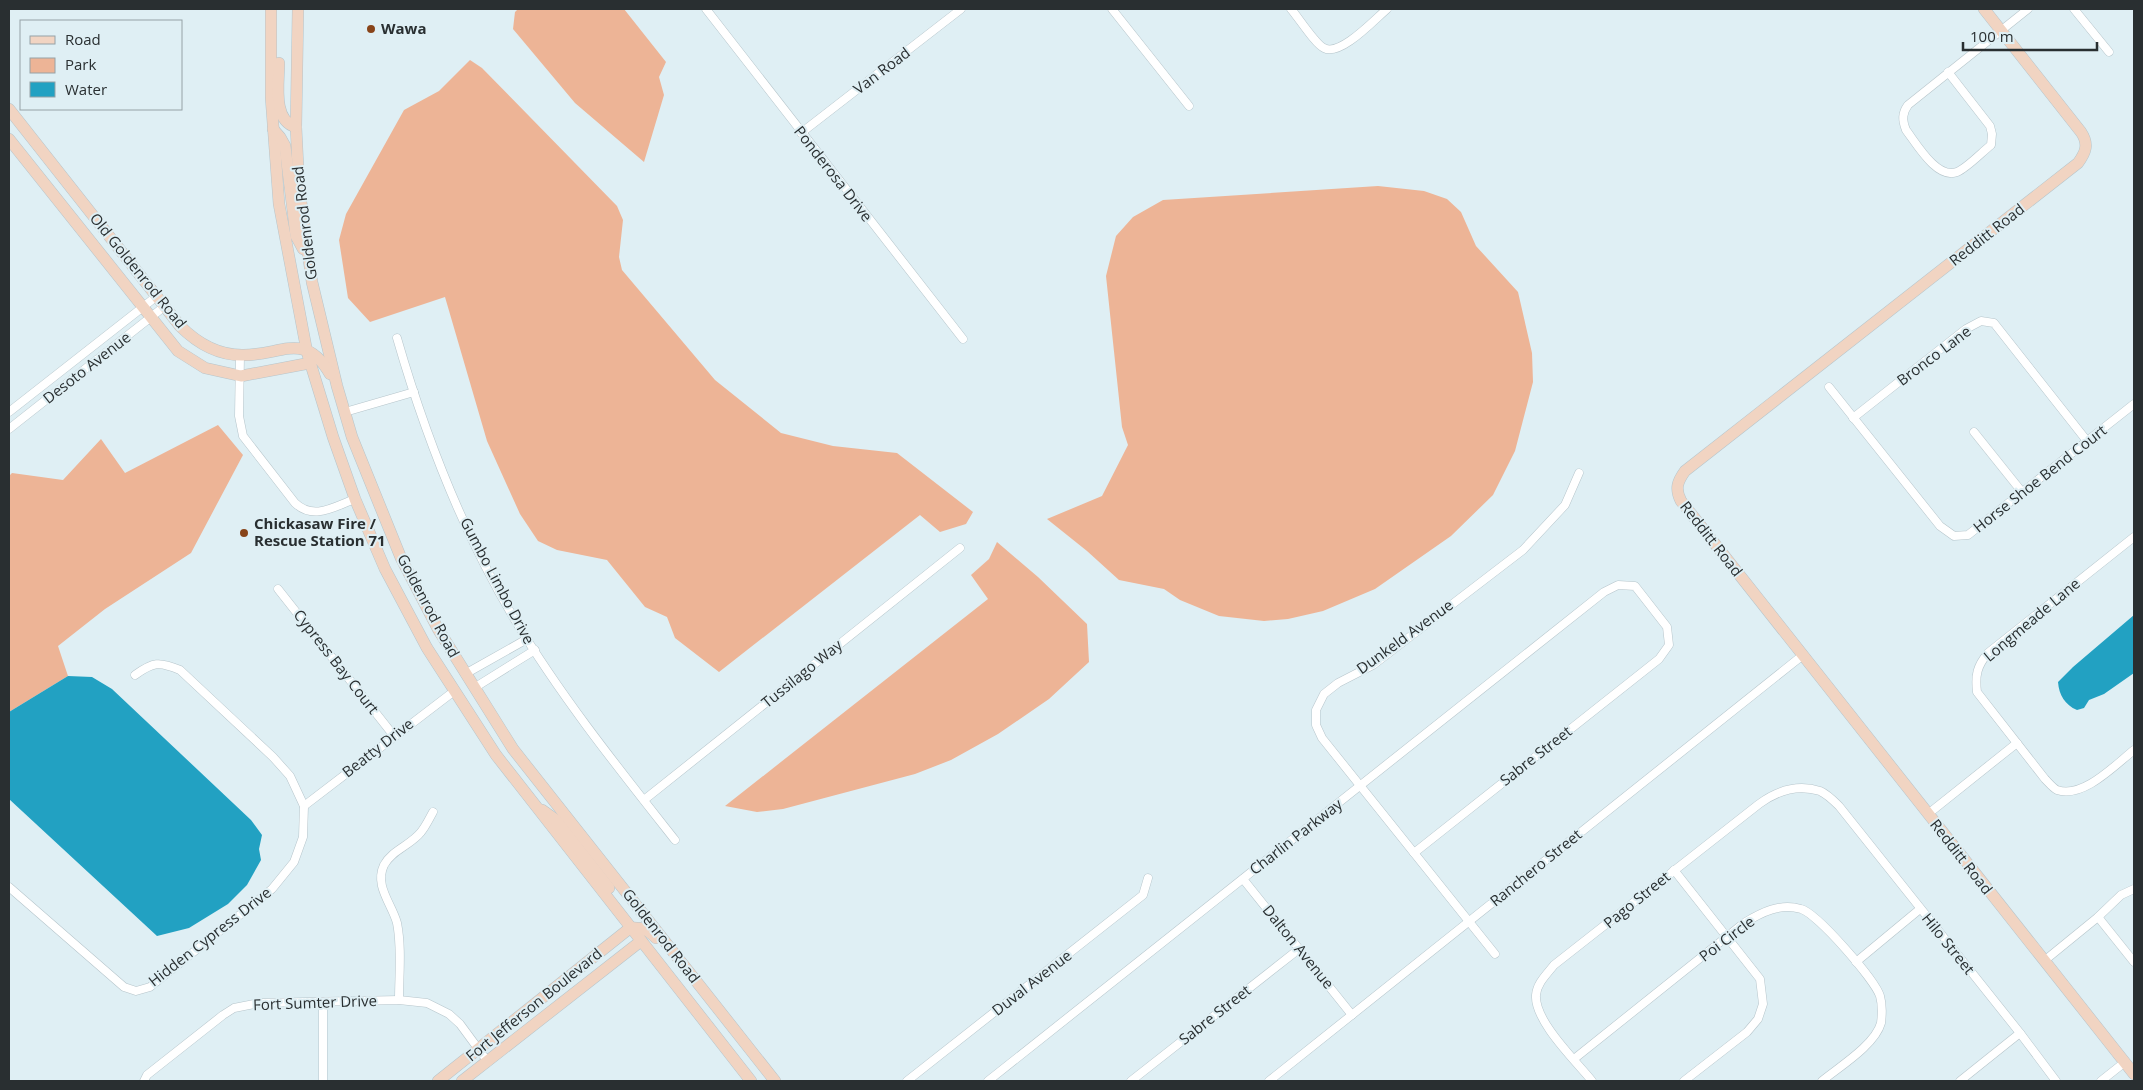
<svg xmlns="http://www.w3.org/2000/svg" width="2143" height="1090" viewBox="0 0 2143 1090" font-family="'Open Sans',sans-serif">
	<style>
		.green { fill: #edb496 }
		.water { fill: #22a1c2 }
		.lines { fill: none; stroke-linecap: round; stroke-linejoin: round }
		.street-casing { stroke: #b6c5cb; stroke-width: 9 }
		.secondary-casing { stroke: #b6c5cb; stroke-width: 12 }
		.street { stroke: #fff; stroke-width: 8 }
		.secondary { stroke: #f1d4c2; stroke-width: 11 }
		.poi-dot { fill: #884419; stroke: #dfeff4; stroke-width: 2 }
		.labels { text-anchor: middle; stroke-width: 4; stroke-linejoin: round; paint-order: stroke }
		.poi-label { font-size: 15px; font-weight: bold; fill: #292f31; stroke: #dfeff4; text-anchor: start }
		.street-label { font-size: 15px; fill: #292f31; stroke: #dfeff4 }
	</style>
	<rect width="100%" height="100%" fill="#dfeff4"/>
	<g class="green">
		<polygon points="518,9 624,9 666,62 659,77 664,95 644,162 575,103 513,29 515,12"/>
		<polygon points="470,60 482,68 617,206 623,220 619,257 622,270 715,380 781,433 833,446 897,453 973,512 966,524 940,532 920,515 719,672 675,638 667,617 645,607 607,560 557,550 538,541 520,514 487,441 445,297 370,322 348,298 339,240 346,214 404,110 439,91"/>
		<polygon points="1378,186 1424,191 1447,199 1461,212 1476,246 1518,292 1532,353 1533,382 1515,451 1493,495 1451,536 1375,589 1323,611 1288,619 1264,621 1219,616 1180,600 1164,589 1119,580 1087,551 1047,519 1102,496 1128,445 1122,427 1106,276 1116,236 1133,217 1163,200"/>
		<polygon points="218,425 243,455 191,553 105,609 58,646 68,676 9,712 9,476 12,473 63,480 101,439 125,473"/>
		<polygon points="997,542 1038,577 1087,624 1089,662 1049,699 998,734 951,760 915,774 783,809 757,812 725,806 988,599 971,575 989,559"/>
	</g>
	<g class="water">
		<path d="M2134,615V673L2104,694L2089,700L2084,708L2077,710C2065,705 2059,695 2058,682L2073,667Z"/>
		<polygon points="68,676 92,677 112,689 251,820 262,835 259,849 261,860 247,885 228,904 189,928 157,936 9,799 9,712"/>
	</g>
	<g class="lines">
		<g class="street-casing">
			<g id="street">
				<polyline points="706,9 963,339"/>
				<polyline points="1112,9 1189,106"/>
				<path d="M1291,9C1298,17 1316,45 1324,48C1340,57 1374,20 1387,9"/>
				<polyline points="2074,9 2109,52"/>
				<path d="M1948,72L1990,126L1992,134L1991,145C1982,152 1967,168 1957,172C1937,180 1916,143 1906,130C1902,120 1902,113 1908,105L2028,9"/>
				<polyline points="801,133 961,9"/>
				<path d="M397,338C425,435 463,533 515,620C562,698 619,769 675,840"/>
				<path d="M240,355L239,416L243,436L295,503C314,521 335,506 355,499"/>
				<polyline points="1829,387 1940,526 1954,536 1968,535 2134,404"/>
				<polyline points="9,412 157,296"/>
				<polyline points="345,412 414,392"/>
				<polyline points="1853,418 1966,329 1981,321 1994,323 2087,441"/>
				<polyline points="9,429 165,306"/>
				<polyline points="1974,432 2022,492"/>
				<path d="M2134,537L1988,653C1977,666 1975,675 1977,692L2045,779C2049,783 2053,788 2057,790C2083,799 2115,765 2134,750"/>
				<polyline points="278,589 394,736"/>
				<polyline points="465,674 527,639"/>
				<polyline points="474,688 535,650"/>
				<polyline points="644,800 960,548"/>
				<polyline points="304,806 453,692"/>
				<polyline points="1928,814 2017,743"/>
				<polyline points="1674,870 1760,979 1763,1004 1758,1019 1747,1032 1684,1081"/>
				<polyline points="1243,879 1352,1015"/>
				<path d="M9,887L124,987L136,991L150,987L272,889L294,862L303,837L304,806L290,776L273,757L180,670C159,661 153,662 135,675"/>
				<polyline points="2098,917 2134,962"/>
				<polyline points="1495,954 1322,738 1316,725 1316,710 1324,694 1338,683 1373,665 1523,550 1565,505 1579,473"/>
				<polyline points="2044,961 2098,917 2121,895 2134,889"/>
				<polyline points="1856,962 1920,909"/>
				<path d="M399,1000C399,975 402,948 397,923C392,904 374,886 384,865C392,850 411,845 421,832C426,826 429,819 433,812"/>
				<polyline points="323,1002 323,1081"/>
				<path d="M1574,1059L1744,923C1762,912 1780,903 1801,909C1817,913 1875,980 1880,996C1882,1003 1882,1015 1881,1023C1875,1045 1839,1067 1822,1081"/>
				<polyline points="144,1081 147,1075 223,1015 234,1008 259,1003 399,1000 427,1003 449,1014 460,1024 488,1062"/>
				<polyline points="907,1081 1143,895 1148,878"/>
				<polyline points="988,1081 1604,592 1618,585 1635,586 1667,627 1669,645 1659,659 1414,853"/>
				<polyline points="1131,1081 1299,949"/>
				<polyline points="1269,1081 1803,655"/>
				<path d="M1592,1081C1576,1061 1534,1021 1536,995C1537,983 1547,974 1554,965L1759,804C1778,790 1798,784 1820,791C1827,794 1834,801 1839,806L2020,1033L2056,1081"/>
				<polyline points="1960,1081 2020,1033"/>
				<polyline points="2101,1081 2125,1062"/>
			</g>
		</g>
		<g class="secondary-casing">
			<g id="secondary">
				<polyline points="271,9 271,97 279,204 307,352 333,437 355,499 385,569 427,648 496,755 751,1081"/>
				<polyline points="298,9 296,127 299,187 312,282 337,386 352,437 401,558 438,629 513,749 775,1081"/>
				<path d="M1984,9L2081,132C2089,144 2086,152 2078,163L1685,471C1677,482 1675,489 1681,501L2134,1074"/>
				<path d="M279,63C279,82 272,121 296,127"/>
				<path d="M9,109L180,326C197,343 217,355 242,355C280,356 305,330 330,374"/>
				<polyline points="273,129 280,137 285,146 296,236 303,249"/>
				<polyline points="9,139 178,351 205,368 241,376 310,363"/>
				<polyline points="542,810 556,820 609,888"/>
				<path d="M438,1081L630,928C642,927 648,930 656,938"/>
				<polyline points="462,1081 641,941"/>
			</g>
		</g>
		<use href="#street" class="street"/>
		<use href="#secondary" class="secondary"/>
	</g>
	<g class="poi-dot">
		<circle cx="371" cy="29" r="5"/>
		<circle cx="244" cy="533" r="5"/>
	</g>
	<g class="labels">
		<g class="poi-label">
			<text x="381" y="34">Wawa</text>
			<text x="254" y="529">Chickasaw Fire /<tspan x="254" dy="17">Rescue Station 71</tspan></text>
		</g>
		<g class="street-label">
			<text transform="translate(882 71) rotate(-37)" y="5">Van Road</text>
			<text transform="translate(833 174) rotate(52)" y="5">Ponderosa Drive</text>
			<text transform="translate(305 223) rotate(-97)" y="5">Goldenrod Road</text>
			<text transform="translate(1987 235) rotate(-38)" y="5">Redditt Road</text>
			<text transform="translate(138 271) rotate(51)" y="5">Old Goldenrod Road</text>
			<text transform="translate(1934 356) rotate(-37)" y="5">Bronco Lane</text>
			<text transform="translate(87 368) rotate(-38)" y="5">Desoto Avenue</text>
			<text transform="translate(2040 479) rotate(-38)" y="5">Horse Shoe Bend Court</text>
			<text transform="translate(1711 539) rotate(52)" y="5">Redditt Road</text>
			<text transform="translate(497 581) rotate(62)" y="5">Gumbo Limbo Drive</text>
			<text transform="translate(428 606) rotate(62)" y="5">Goldenrod Road</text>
			<text transform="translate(2032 620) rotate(-40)" y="5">Longmeade Lane</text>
			<text transform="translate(1405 637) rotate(-36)" y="5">Dunkeld Avenue</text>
			<text transform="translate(336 662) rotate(52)" y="5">Cypress Bay Court</text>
			<text transform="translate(802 674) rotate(-39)" y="5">Tussilago Way</text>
			<text transform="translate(378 748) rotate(-38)" y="5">Beatty Drive</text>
			<text transform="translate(1536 756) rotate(-38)" y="5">Sabre Street</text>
			<text transform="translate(1296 837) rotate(-38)" y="5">Charlin Parkway</text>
			<text transform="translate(1961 857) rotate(52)" y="5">Redditt Road</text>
			<text transform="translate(1536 868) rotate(-39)" y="5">Ranchero Street</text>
			<text transform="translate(1637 900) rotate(-39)" y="5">Pago Street</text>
			<text transform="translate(661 936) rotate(52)" y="5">Goldenrod Road</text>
			<text transform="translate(210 937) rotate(-38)" y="5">Hidden Cypress Drive</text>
			<text transform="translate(1727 939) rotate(-37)" y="5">Poi Circle</text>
			<text transform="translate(1948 944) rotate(51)" y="5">Hilo Street</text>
			<text transform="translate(1298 947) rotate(51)" y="5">Dalton Avenue</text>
			<text transform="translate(1032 983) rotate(-38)" y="5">Duval Avenue</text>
			<text transform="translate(315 1003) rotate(-2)" y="5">Fort Sumter Drive</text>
			<text transform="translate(534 1005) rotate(-39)" y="5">Fort Jefferson Boulevard</text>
			<text transform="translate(1215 1015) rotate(-38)" y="5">Sabre Street</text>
		</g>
	</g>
	<rect width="2143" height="1090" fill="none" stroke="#292f31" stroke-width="20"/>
	<rect x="20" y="20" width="162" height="90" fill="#dfeff4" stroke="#96a2a6"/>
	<rect x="30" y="36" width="25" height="8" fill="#f1d4c2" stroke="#96a2a6"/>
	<text x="65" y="45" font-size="15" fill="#292f31">Road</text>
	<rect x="30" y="58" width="25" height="15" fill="#edb496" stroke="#96a2a6"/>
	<text x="65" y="70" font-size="15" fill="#292f31">Park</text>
	<rect x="30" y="82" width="25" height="15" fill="#22a1c2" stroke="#96a2a6"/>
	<text x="65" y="95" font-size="15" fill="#292f31">Water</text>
	<path d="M1963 42v8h134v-8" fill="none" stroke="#292f31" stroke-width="2.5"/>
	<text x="1970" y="42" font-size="15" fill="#292f31" stroke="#dfeff4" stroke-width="4" paint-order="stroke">100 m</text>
</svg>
